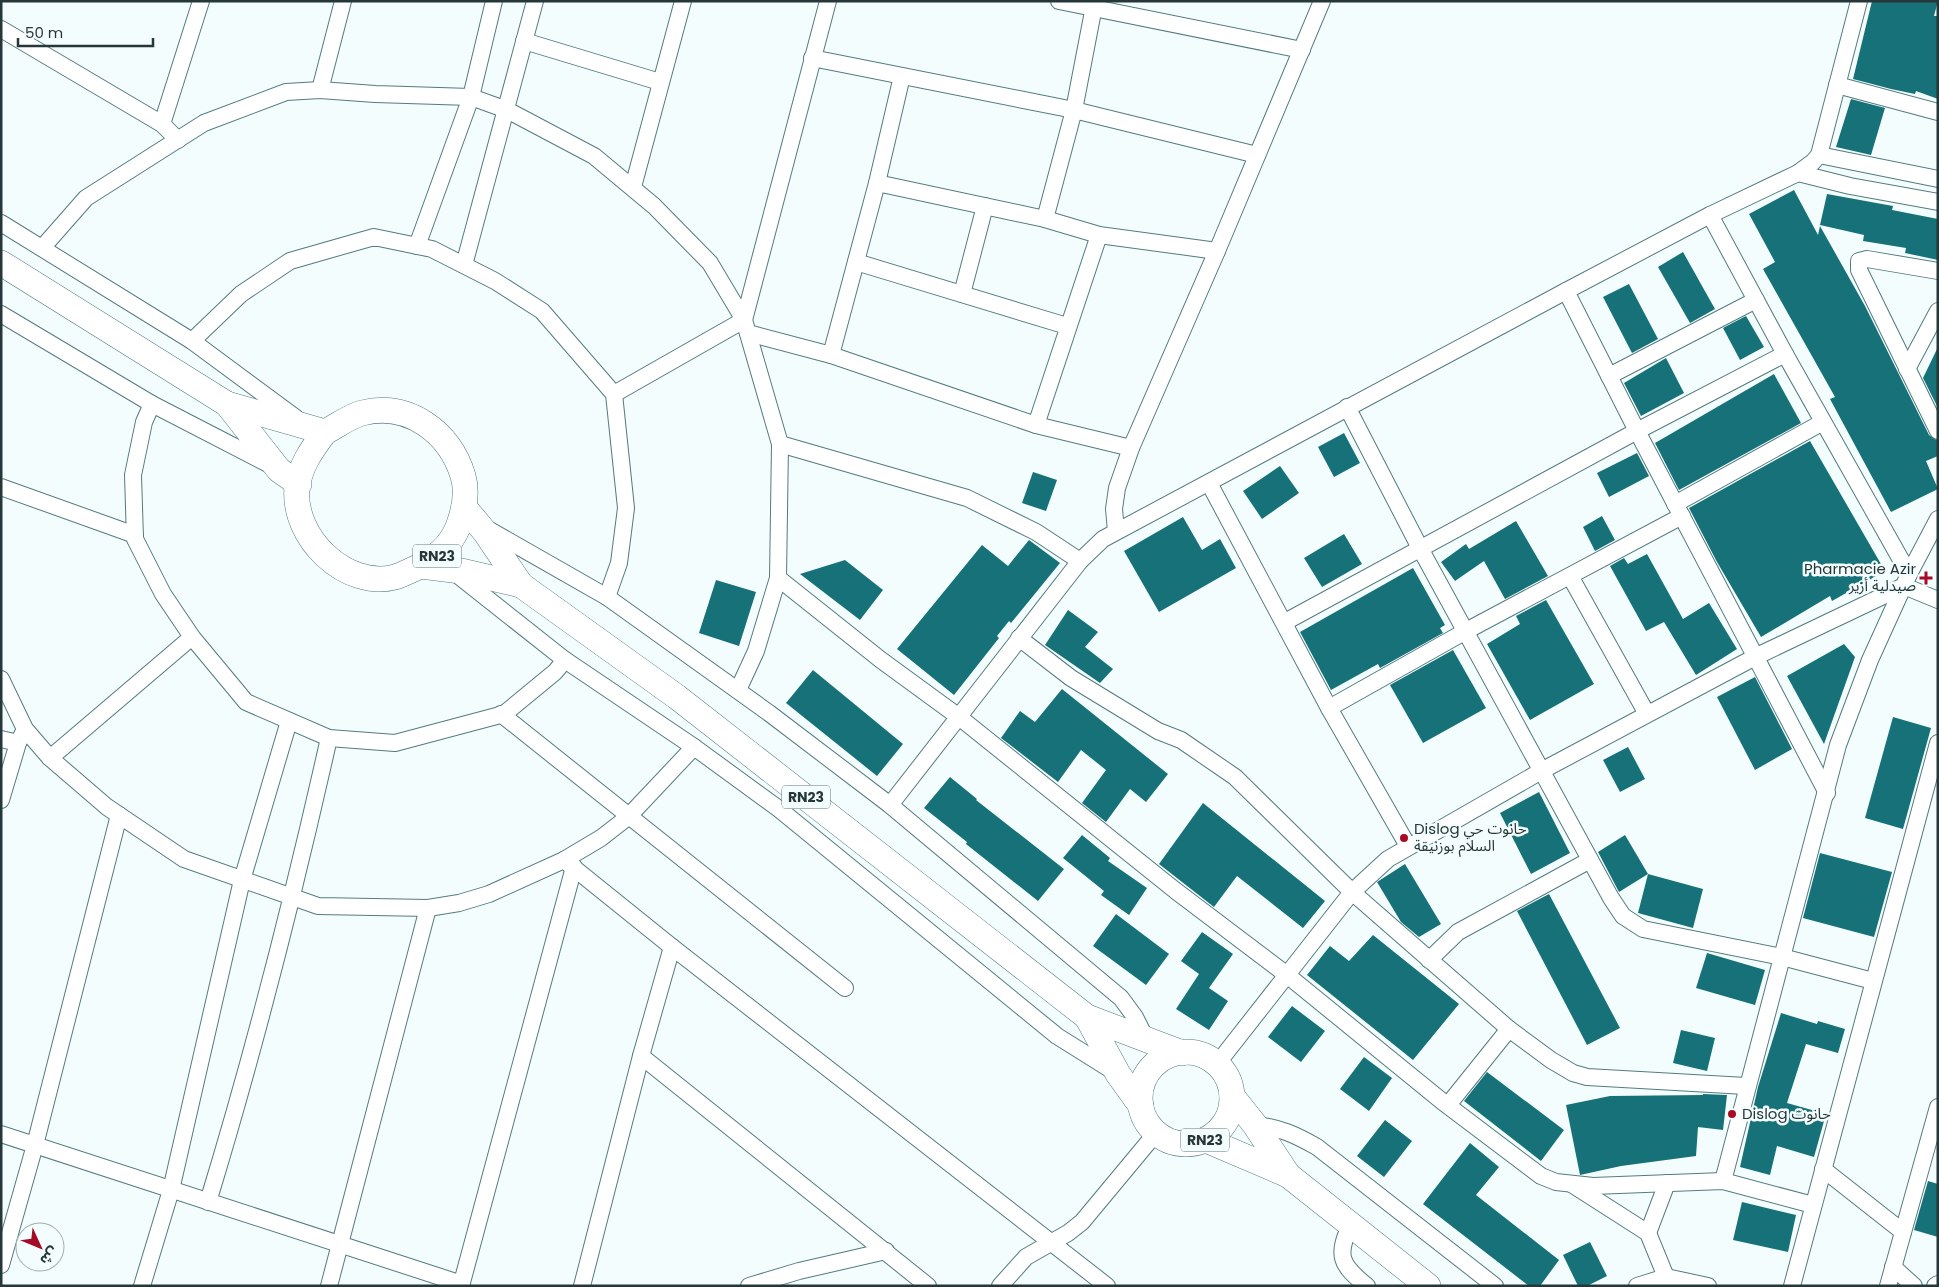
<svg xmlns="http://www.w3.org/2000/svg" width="1939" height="1287" viewBox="0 0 1939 1287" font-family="Poppins,'Noto Sans Arabic',sans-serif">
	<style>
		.building { fill: #167278 }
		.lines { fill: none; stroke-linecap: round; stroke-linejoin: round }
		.street-casing { stroke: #547b7e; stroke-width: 18 }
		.primary-casing { stroke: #547b7e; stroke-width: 26 }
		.street { stroke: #fff; stroke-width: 16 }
		.primary { stroke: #fff; stroke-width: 25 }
		.poi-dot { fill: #a50b26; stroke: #f4fdfd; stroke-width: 2 }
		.labels { text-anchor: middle; stroke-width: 5; stroke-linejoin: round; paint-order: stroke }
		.shield { fill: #f4fdfd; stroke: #647274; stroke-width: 1 }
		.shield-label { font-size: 14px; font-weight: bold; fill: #263739 }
		.poi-label { font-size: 15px; fill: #263739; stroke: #f4fdfd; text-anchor: start }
	</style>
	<rect width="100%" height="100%" fill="#f4fdfd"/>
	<g class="building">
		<polygon points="1872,1 1938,1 1934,16 1938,16 1938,99 1916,91 1915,94 1891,89 1853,79"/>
		<polygon points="1851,99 1885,108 1871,155 1836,147"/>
		<polygon points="1794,190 1818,235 1820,226 1865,306 1929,435 1938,441 1938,456 1926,461 1938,489 1891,512 1830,399 1835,397 1763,269 1775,262 1749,214"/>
		<polygon points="1827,194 1893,206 1892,210 1938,219 1938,260 1905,253 1906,248 1863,241 1864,235 1820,225"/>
		<polygon points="1683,252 1715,309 1690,323 1658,267"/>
		<polygon points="1629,284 1658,339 1632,353 1603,297"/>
		<polygon points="1746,316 1764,347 1740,360 1723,328"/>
		<polygon points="1938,347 1938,408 1923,378"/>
		<polygon points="1666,358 1684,393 1641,416 1624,383"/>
		<polygon points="1774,374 1801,423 1679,490 1655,443"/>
		<polygon points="1344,433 1360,463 1334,477 1318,447"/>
		<polygon points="1810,441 1885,571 1832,601 1830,596 1761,637 1717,562 1689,508"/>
		<polygon points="1637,453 1649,476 1609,497 1597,473"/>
		<polygon points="1280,466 1299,493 1262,519 1243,491"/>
		<polygon points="1033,472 1057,480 1046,511 1022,503"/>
		<polygon points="1602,516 1615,540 1595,551 1583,527"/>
		<polygon points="1183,517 1202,550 1220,539 1236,568 1159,612 1124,551"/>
		<polygon points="1516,521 1548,576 1505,599 1484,561 1455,581 1441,562 1466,544 1469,549"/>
		<polygon points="1344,534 1362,564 1322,587 1304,558"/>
		<polygon points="1029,540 1060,563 1011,623 1009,621 997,636 999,638 954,695 897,649 982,545 1008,566"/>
		<polygon points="1647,554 1683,619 1709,603 1737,649 1696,675 1664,622 1646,631 1610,566 1624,558 1628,564"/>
		<polygon points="845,560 883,590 860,620 800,574"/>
		<polygon points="1413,568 1445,625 1440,628 1443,633 1380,668 1378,664 1331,690 1300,632"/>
		<polygon points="716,580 756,592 739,646 699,633"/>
		<polygon points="1546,600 1594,684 1530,720 1487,644 1520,624 1516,616"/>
		<polygon points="1068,610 1098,632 1085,647 1113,669 1100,683 1045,645"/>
		<polygon points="1844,644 1855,657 1824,744 1787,676"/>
		<polygon points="1453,650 1486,708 1423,743 1390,685"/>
		<polygon points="813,670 903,744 877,776 786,703"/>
		<polygon points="1755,677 1792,749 1755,770 1717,697"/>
		<polygon points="1062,689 1168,774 1146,802 1130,789 1106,822 1082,803 1106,770 1081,750 1058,782 1001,738 1020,711 1035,722"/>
		<polygon points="1893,717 1931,728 1903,829 1865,818"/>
		<polygon points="1628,747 1645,779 1620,792 1603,760"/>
		<polygon points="950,777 977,799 976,800 1064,869 1038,901 966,844 967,842 924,808"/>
		<polygon points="1539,792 1570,853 1531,874 1500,813"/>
		<polygon points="1203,803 1325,901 1303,928 1237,876 1214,907 1159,864"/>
		<polygon points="1082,835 1110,858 1108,861 1147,888 1129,915 1101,895 1104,891 1063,858"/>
		<polygon points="1625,835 1648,874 1619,892 1598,852"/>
		<polygon points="1820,853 1892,872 1874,937 1803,918"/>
		<polygon points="1405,864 1441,924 1419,937 1401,922 1377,882"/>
		<polygon points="1648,874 1703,889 1693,928 1638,913"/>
		<polygon points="1549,894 1620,1028 1587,1045 1517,911"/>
		<polygon points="1116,914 1169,954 1146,985 1093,946"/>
		<polygon points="1202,932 1233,954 1209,988 1228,1001 1209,1030 1176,1009 1199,974 1181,961"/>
		<polygon points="1373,935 1459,1004 1413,1060 1307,975 1330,946 1349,961"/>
		<polygon points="1707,953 1765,970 1755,1005 1696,988"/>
		<polygon points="1292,1006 1325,1031 1301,1062 1268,1037"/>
		<polygon points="1781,1013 1817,1024 1818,1021 1845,1029 1838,1053 1806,1044 1787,1103 1826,1114 1814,1157 1777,1146 1770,1175 1740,1167 1758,1087"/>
		<polygon points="1681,1030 1715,1038 1707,1071 1673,1063"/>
		<polygon points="1364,1057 1392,1078 1369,1111 1340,1089"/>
		<polygon points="1487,1072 1564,1130 1541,1161 1464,1101"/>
		<polygon points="1703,1094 1727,1095 1723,1130 1698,1127 1696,1156 1621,1166 1580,1175 1566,1105 1610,1096 1703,1095"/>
		<polygon points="1385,1120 1412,1141 1384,1177 1357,1156"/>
		<polygon points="1470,1143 1499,1167 1476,1195 1559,1260 1540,1286 1529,1286 1423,1204"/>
		<polygon points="1928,1181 1938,1184 1938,1237 1914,1230"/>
		<polygon points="1742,1202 1796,1215 1788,1252 1733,1240"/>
		<polygon points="1590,1242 1607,1276 1587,1286 1578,1286 1563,1255"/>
	</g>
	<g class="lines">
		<g class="street-casing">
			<g id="street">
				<polyline points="1059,1 1302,50"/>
				<polyline points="1,29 162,124 178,140"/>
				<polyline points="524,41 660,82"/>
				<polyline points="812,58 1074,110 1257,155"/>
				<polyline points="1837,85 1938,112"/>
				<polyline points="320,90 343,1"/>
				<polyline points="162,124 201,1"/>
				<polyline points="1819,155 1938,179"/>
				<polyline points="1798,173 1850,186 1938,202"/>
				<polyline points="877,183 1045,219 1099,235 1217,251"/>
				<polyline points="633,187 683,1"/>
				<polyline points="1710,215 1785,354 1909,574"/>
				<polyline points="1045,219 1074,110 1095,1"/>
				<polyline points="1,223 192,341 296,418"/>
				<polyline points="417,246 471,97 494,1"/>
				<polyline points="42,248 86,198 204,123 286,92 320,90 375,94 471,97 507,110 594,156 654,206 710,263 744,320 780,444 778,578 756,651 738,690"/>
				<polyline points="856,262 1067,326"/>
				<polyline points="464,265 535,1"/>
				<polyline points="1938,271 1867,259 1859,261 1859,270 1938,431"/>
				<polyline points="1566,291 1637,431 1827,793"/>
				<polyline points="962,294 985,206"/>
				<polyline points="1,314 152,404 272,466"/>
				<polyline points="748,333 831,355 1036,425 1131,448"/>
				<polyline points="192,341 241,294 290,261 374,237 432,249 495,281 542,311 614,394 626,508 619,563 607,597"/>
				<polyline points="831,355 877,183 902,76"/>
				<polyline points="1907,369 1938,311"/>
				<polyline points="1609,376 1756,300"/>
				<polyline points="614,394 744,320 828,1"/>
				<polyline points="152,404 144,422 133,475 135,539 163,594 192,637 246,702 329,738 395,743 504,714 555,672 565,660"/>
				<polyline points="1347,407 1421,550 1611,898 1623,916 1643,929 1782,957 1873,981"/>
				<polyline points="1036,425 1099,235"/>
				<polyline points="780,444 967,498 1036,532 1080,561"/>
				<polyline points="1209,483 1329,708 1408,846"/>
				<polyline points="1,487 135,535"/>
				<polyline points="1675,504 1823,422"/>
				<polyline points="486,528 607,597 769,713 890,805 1121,998 1135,1017 1145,1037"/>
				<polyline points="1116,531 1114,509 1117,488 1131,448 1217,251 1322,1"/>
				<polyline points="455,573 565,660 694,747 779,809 1057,1036 1116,1073"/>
				<polyline points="1570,576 1647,714"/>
				<polyline points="778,578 881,660 959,717 1176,891 1287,975 1443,1102 1541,1176 1556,1182 1593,1186 1723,1181 1813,1205"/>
				<polyline points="1285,622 1637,431 1785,354"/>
				<polyline points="1019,638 1071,678 1158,731 1181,740 1235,777 1352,892 1509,1029 1551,1060 1573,1073 1587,1077 1746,1086"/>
				<polyline points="1,679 25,729 50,758 107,807 184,859 318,906 428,908 459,903 489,894 564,860 601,838 628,817 694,747"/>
				<polyline points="1329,708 1466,631 1682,516"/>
				<polyline points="501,714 845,988"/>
				<polyline points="1,739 18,743"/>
				<polyline points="50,758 192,637"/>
				<polyline points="1,800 18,743 25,729"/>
				<polyline points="890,805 1080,561 1103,539 1566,291 1710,215 1798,173 1813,162 1819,155 1859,1"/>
				<polyline points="564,860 672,947 1107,1286"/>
				<polyline points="1429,960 1458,932 1590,860"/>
				<polyline points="641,1056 928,1286"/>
				<polyline points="1217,1064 1352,892 1388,859 1543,770 1757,656 1904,586 1938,600"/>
				<polyline points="1448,1105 1509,1029"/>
				<path d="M1255,1125C1279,1127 1296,1135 1317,1147L1495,1286"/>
				<polyline points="1,1134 462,1284"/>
				<polyline points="1823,1169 1903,1232"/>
				<polyline points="1723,1181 1838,745 1870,660 1909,574 1938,519"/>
				<polyline points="1573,1185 1648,1233 1666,1277"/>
				<path d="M208,1202C255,1048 294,894 329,738"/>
				<path d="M1351,1224C1336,1255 1340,1265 1367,1286"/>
				<polyline points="1648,1233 1667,1183"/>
				<polyline points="1,1265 35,1145 119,815"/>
				<polyline points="1893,1267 1914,1286"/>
				<polyline points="142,1286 171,1190 242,880 289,721"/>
				<polyline points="329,1286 428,908"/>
				<polyline points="461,1286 574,867"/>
				<polyline points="582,1286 641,1056 672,947"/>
				<polyline points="749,1286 799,1271 886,1251"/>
				<polyline points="1000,1286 1026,1257 1068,1233 1082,1222 1156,1133"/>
				<polyline points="1637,1286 1666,1277 1708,1286"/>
				<polyline points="1792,1286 1938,743"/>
				<polyline points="1888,1286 1938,1107"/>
				<polyline points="1935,1286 1938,1284"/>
			</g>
		</g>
		<g class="primary-casing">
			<g id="primary">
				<path d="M1,263L227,404L325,432C337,426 350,416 362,413C409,401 450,433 463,476C468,493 464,511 458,527C450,547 435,559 416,568C409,571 402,575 395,577C346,590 292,537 297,488C300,466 312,449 325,432"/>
				<polyline points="227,404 279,470 299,484"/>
				<polyline points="464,507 485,532 521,585 677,697 1087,1017 1182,1053"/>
				<polyline points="421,566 461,571 521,585"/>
				<polyline points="1087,1017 1118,1074 1141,1106"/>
				<circle cx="1186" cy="1098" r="46"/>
				<polyline points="1232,1096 1255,1125 1288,1175"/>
				<polyline points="1206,1140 1288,1175 1428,1286"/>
			</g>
		</g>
		<use href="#street" class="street"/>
		<use href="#primary" class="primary"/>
	</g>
	<g class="poi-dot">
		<path d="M1923.5 570.5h5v5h5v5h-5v5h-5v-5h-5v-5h5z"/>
		<circle cx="1404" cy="838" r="5"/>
		<circle cx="1732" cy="1114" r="5"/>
	</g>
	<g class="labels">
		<g class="shield">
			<rect x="413" y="544.5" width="48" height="23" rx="4"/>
			<rect x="782" y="785.5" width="48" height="23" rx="4"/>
			<rect x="1181" y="1128.5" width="48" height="23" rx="4"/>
		</g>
		<g class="shield-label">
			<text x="437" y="561">RN23</text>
			<text x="806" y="802">RN23</text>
			<text x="1205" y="1145">RN23</text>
		</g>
		<g class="poi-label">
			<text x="1916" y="574" text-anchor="end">Pharmacie Azir<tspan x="1916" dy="17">صيدلية أزير</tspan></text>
			<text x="1414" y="834">Dislog حانوت حي<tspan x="1414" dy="17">السلام بوزنيقة</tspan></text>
			<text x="1742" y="1119">Dislog حانوت</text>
		</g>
	</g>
	<rect width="1939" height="1287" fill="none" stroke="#263739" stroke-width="5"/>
	<g transform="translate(40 1247) rotate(134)"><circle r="24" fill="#f4fdfd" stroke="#a2aeaf"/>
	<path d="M0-4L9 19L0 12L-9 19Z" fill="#a50b26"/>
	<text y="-8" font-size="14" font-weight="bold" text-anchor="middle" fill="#263739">ش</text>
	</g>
	<path d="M18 38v8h135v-8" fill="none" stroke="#263739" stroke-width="2.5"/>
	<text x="25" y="38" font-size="15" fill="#263739" stroke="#f4fdfd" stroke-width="4" paint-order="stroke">50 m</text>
</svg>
